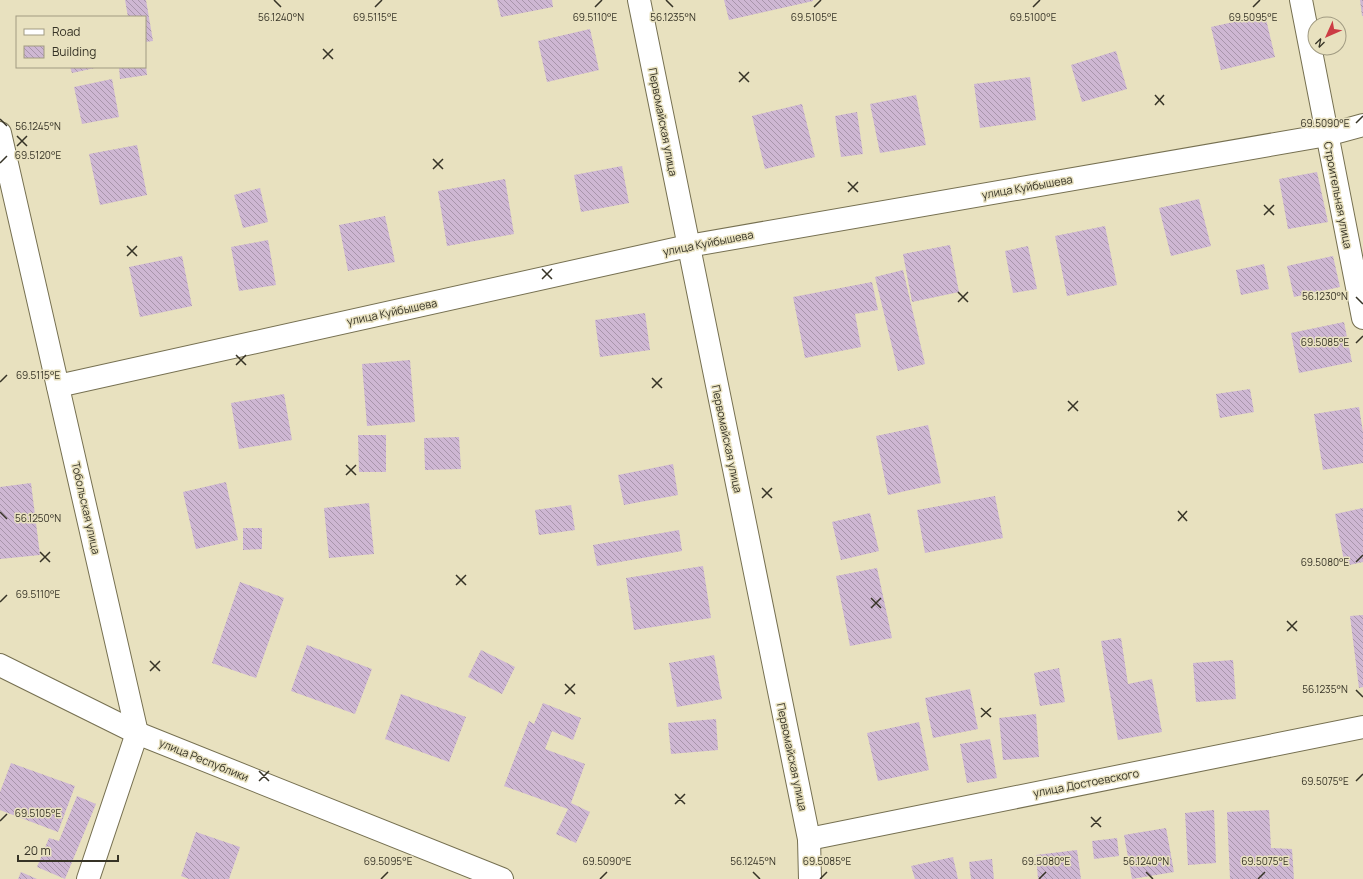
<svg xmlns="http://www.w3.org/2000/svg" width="1363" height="879" viewBox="0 0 1363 879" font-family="Manrope,sans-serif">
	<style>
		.building { fill: url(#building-back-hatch) }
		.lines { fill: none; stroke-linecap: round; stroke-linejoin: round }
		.street-casing { stroke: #767051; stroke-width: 24 }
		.secondary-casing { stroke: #767051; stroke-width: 24 }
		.primary-casing { stroke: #767051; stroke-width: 24 }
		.street { stroke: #fff; stroke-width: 22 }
		.secondary { stroke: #fff; stroke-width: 22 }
		.primary { stroke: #fff; stroke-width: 22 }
		.ticks { fill: none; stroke: #363326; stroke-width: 1.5 }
		.labels { text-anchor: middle; stroke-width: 3; stroke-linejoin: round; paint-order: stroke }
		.street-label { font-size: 11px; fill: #363326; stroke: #e8e1bf }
		.ticks-label { font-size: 10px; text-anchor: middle; fill: #363326; stroke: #e8e1bf; stroke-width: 3; stroke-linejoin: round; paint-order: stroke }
	</style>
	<defs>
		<pattern id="building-back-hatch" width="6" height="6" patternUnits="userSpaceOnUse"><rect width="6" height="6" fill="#ceb7d3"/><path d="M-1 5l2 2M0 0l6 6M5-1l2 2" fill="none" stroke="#a895ab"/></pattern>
	</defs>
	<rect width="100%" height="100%" fill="#e8e1bf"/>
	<g class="building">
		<polygon points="125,0 146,0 153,41 145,42 145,17 128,17"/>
		<polygon points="497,0 552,0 553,7 501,17"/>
		<polygon points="724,0 813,0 813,1 729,20"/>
		<polygon points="1360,0 1363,0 1363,16 1362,16"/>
		<polygon points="1265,15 1275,57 1221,70 1211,27"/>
		<polygon points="590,29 599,70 547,82 538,41"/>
		<polygon points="1116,51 1127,89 1082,102 1071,65"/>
		<polygon points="70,67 95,67 95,68 72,73"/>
		<polygon points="119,67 146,67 147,75 120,79"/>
		<polygon points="1030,77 1036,120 980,128 974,84"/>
		<polygon points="112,79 119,117 82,124 74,87"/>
		<polygon points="916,95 926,145 880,153 870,104"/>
		<polygon points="802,104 815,157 765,169 752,116"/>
		<polygon points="857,112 863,154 841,157 835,116"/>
		<polygon points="137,145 147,195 100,205 89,154"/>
		<polygon points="622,166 629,203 581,212 574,175"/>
		<polygon points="1317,172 1328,222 1288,229 1279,179"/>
		<polygon points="505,179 514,234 447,246 438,191"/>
		<polygon points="260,188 268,222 243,228 234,195"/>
		<polygon points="1199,199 1211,246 1171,256 1159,208"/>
		<polygon points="385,216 395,262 348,271 339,225"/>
		<polygon points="1105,226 1117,285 1067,296 1055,236"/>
		<polygon points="268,240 276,285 239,291 231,247"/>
		<polygon points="950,245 959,292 912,302 903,254"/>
		<polygon points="1028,246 1037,289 1013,293 1005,251"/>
		<polygon points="182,256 192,306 140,317 129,267"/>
		<polygon points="1333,256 1340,287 1294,297 1287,266"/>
		<polygon points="1264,264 1269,289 1241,295 1236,270"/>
		<polygon points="903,270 925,364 898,371 875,277"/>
		<polygon points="872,282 878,310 855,314 861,347 805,358 793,297"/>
		<polygon points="645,313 650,350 600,357 595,320"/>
		<polygon points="1344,322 1352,362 1299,373 1291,333"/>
		<polygon points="410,360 415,422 367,426 362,364"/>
		<polygon points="1250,389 1254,412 1220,418 1216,394"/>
		<polygon points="284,394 292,440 239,449 231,403"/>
		<polygon points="1359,407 1363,432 1363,463 1323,470 1314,414"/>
		<polygon points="928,425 941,483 888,495 876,436"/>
		<polygon points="358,435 386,435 386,472 359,472"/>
		<polygon points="459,437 461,469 425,470 424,438"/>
		<polygon points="673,464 678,495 624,505 618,475"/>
		<polygon points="226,482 238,540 196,549 183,492"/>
		<polygon points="31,483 40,555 0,559 0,487"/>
		<polygon points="995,496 1003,538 925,553 917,510"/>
		<polygon points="369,503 374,554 329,558 324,508"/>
		<polygon points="571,505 575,530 539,535 535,510"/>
		<polygon points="1363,508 1363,562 1345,566 1335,514"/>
		<polygon points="870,513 879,551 841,560 832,522"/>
		<polygon points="243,528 262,528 262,549 243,550"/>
		<polygon points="679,530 682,551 597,566 593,545"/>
		<polygon points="703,566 711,618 634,630 626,578"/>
		<polygon points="877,568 892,638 850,646 836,576"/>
		<polygon points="240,582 284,598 256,678 212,663"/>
		<polygon points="1363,615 1363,687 1359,688 1350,616"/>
		<polygon points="1121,638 1128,684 1152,679 1162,732 1118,740 1101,641"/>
		<polygon points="307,645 372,669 355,714 291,691"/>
		<polygon points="481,650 515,667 502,694 468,677"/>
		<polygon points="714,655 722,699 677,707 669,663"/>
		<polygon points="1233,660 1236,699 1196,702 1193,663"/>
		<polygon points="1059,668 1065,702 1040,706 1034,673"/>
		<polygon points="970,689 978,729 933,738 925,698"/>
		<polygon points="401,694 466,717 449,762 385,739"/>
		<polygon points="543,703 581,718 573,740 552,731 545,749 585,764 571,803 590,812 576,843 556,834 568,809 504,786 529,721 534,724"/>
		<polygon points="1036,714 1039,757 1003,760 999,718"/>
		<polygon points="716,719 718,750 671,754 668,723"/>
		<polygon points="919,722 929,770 878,781 867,733"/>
		<polygon points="990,739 997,778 967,783 960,744"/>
		<polygon points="11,763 75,786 58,832 0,810 0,792"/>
		<polygon points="77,796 96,804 65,879 37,867 49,838 59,841"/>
		<polygon points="1214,810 1216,863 1188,865 1185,813"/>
		<polygon points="1269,810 1271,848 1292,849 1294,879 1230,879 1227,812"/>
		<polygon points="1166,828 1174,872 1132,879 1124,835"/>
		<polygon points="196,832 240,847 229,879 189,879 181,876"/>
		<polygon points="1117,838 1119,856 1094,859 1092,841"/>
		<polygon points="1077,850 1081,879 1038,879 1036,855"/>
		<polygon points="953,857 958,879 915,879 911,866"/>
		<polygon points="992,859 994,879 971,879 969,862"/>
		<polygon points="21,872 37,879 18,879"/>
	</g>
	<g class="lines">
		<g class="street-casing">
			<g id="street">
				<polyline points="1301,0 1363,318"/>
				<polyline points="0,133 137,733 88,879"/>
				<polyline points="58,386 688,246 1327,135 1363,125"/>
				<polyline points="809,839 1363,727"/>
			</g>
		</g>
		<g class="secondary-casing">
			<polyline id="secondary" points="639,0 809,839 810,879"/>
		</g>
		<g class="primary-casing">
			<polyline id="primary" points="0,665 137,733 502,879"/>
		</g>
		<use href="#street" class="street"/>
		<use href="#secondary" class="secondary"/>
		<use href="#primary" class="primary"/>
	</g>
	<path class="ticks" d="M274,0L281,7M666,0L673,7M375,7L382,0M595,7L602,0M814,7L821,0M1033,7L1040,0M1253,7L1260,0M323,49L333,59M323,59L333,49M739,72L749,82M739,82L749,72M1155,95L1164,105M1155,105L1164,95M0,119L7,126M1356,123L1363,116M17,136L27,146M17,146L27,136M433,159L443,169M0,163L7,156M433,169L443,159M848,182L858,192M848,192L858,182M1264,205L1274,215M1264,215L1274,205M127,246L137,256M127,256L137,246M542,269L552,279M542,279L552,269M958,292L968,302M1356,297L1363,304M958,302L968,292M1356,343L1363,336M236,355L246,365M236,365L246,355M652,378L662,388M0,382L7,375M652,388L662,378M1068,401L1078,411M1068,411L1078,401M346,465L356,475M346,475L356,465M762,488L772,498M762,498L772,488M1178,511L1187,521M0,512L7,519M1178,521L1187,511M40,552L50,562M40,562L50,552M1356,562L1363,555M456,575L466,585M456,585L466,575M871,598L881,608M0,602L7,595M871,608L881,598M1287,621L1297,631M1287,631L1297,621M150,661L160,671M150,671L160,661M565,684L575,694M1356,690L1363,697M565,694L575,684M981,708L991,717M981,717L991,708M259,771L269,781M259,781L269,771M1356,781L1363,774M675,794L685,804M675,804L685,794M1091,817L1101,827M0,821L7,814M1091,827L1101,817M753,872L760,879M1146,872L1153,879M381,879L388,872M600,879L607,872M820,879L827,872M1039,879L1046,872M1258,879L1265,872"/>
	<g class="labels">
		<g class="street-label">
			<text transform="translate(663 122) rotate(79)" y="4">Первомайская улица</text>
			<text transform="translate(1027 187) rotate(-10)" y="4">улица Куйбышева</text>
			<text transform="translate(1338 195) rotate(79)" y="4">Строительная улица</text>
			<text transform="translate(708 243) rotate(-11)" y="4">улица Куйбышева</text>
			<text transform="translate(392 312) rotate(-12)" y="4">улица Куйбышева</text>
			<text transform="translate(727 439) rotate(78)" y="4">Первомайская улица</text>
			<text transform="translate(86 508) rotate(77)" y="4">Тобольская улица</text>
			<text transform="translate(792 757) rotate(78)" y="4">Первомайская улица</text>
			<text transform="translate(204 760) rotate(22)" y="4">улица Республики</text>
			<text transform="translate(1086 783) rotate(-11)" y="4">улица Достоевского</text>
		</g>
	</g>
	<g class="ticks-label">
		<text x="281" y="21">56.1240°N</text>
		<text x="375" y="21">69.5115°E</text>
		<text x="595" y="21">69.5110°E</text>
		<text x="673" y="21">56.1235°N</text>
		<text x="814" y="21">69.5105°E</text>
		<text x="1033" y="21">69.5100°E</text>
		<text x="1253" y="21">69.5095°E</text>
		<text x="1325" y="127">69.5090°E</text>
		<text x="38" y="130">56.1245°N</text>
		<text x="38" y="159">69.5120°E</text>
		<text x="1325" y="300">56.1230°N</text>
		<text x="1325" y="346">69.5085°E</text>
		<text x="38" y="379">69.5115°E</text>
		<text x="38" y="522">56.1250°N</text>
		<text x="1325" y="566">69.5080°E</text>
		<text x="38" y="598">69.5110°E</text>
		<text x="1325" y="693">56.1235°N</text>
		<text x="1325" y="785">69.5075°E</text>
		<text x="38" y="817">69.5105°E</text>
		<text x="388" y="865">69.5095°E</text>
		<text x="827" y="865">69.5085°E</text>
		<text x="1046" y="865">69.5080°E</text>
		<text x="1265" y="865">69.5075°E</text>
		<text x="607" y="865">69.5090°E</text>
		<text x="753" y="865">56.1245°N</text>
		<text x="1146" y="865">56.1240°N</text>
	</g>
	<rect x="16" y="16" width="130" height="52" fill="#e8e1bf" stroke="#a19b82"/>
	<rect x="24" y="29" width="20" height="6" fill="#ffffff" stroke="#a19b82"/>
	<text x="52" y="36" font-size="12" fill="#363326">Road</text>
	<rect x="24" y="46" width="20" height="12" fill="url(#building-back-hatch)" stroke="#a19b82"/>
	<text x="52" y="56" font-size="12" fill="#363326">Building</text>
	<g transform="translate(1327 36) rotate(225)"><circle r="19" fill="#e8e1bf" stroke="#a19b82"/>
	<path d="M0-3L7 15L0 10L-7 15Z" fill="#cc3c44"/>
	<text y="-6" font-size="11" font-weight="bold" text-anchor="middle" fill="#363326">N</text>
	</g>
	<path d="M18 855v6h100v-6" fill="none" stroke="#363326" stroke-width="2"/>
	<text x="24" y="855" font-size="12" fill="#363326" stroke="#e8e1bf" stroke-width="3" paint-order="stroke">20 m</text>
</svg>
